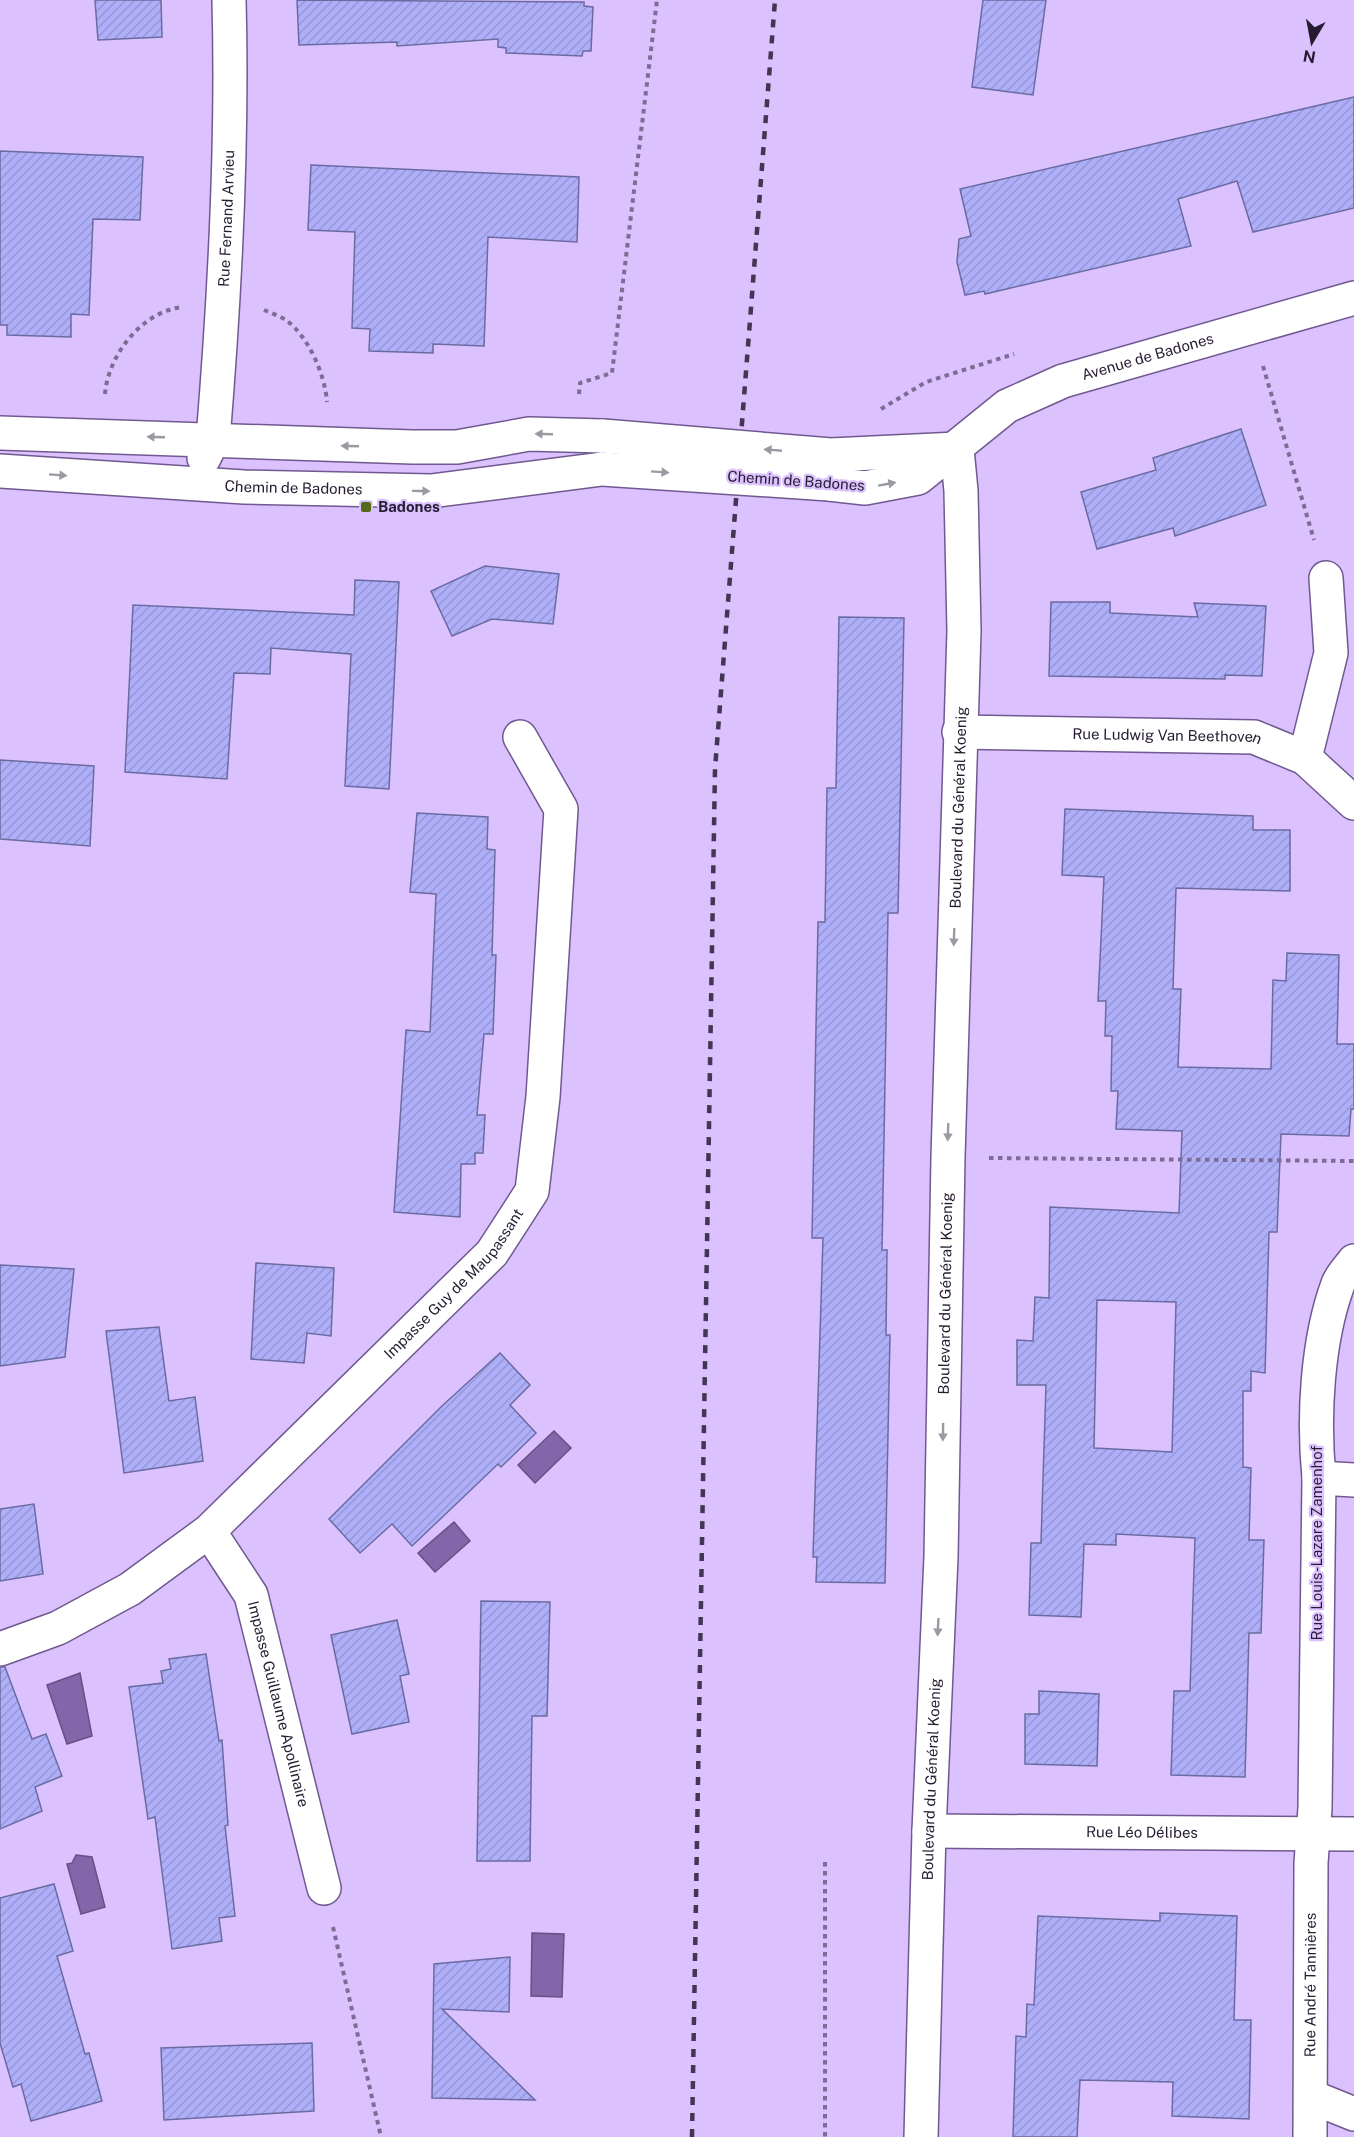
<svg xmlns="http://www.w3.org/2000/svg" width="1354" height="2137" viewBox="0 0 1354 2137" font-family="'Public Sans',sans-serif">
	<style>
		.water { fill: #8366a9; stroke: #675085; stroke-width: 1.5 }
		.building { fill: url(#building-hatch); stroke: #6b6ba3; stroke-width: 1.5; fill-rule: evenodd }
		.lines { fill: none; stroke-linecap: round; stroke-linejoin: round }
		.minor-casing { stroke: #70598f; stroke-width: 36 }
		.path { stroke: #7d6c94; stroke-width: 4; stroke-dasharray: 4.5 4.5; stroke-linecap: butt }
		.minor { stroke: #fff; stroke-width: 33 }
		.rail { stroke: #433652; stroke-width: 4.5; stroke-dasharray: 8 8; stroke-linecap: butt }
		.minor-bridge-casing { stroke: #70598f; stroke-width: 36; stroke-linecap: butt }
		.minor-bridge { stroke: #fff; stroke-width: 33 }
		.oneway { fill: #9d99a3 }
		.poi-dot { fill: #546a19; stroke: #dbc1fe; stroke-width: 2 }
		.labels { text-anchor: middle; stroke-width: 4.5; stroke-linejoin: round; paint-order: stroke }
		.street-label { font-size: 15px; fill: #261c32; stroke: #dbc1fe }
		.poi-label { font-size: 15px; font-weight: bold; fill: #261c32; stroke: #dbc1fe; text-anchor: start }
	</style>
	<defs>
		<pattern id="building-hatch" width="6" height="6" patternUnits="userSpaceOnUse" patternTransform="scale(1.5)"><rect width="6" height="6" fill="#afaff9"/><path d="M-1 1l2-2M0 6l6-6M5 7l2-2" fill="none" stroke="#9696d6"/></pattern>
	</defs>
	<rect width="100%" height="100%" fill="#dbc1fe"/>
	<g class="water">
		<polygon points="554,1431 571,1448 535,1483 518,1465"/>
		<polygon points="454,1522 470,1541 435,1572 418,1553"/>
		<polygon points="80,1673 92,1736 67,1744 47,1685"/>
		<polygon points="76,1855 92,1857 105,1907 81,1914 67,1864 72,1863"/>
		<polygon points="532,1933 564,1934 562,1997 531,1996"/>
	</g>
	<g class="building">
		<polygon points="95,0 161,0 162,37 98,40"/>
		<polygon points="297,0 584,2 584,6 593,7 591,51 583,51 582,56 506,53 506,48 498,47 498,39 397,46 397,42 299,45"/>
		<polygon points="983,0 1046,0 1033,95 972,87"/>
		<polygon points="1354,97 1354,208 1253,232 1237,181 1178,199 1191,246 985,294 984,291 965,295 957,262 959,239 971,236 960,189"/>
		<polygon points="0,151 143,157 140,220 93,219 89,315 71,314 71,337 7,335 7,325 0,325"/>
		<polygon points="311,165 579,177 577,242 488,237 484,346 433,344 433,353 369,351 370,329 352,328 355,232 308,230"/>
		<polygon points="1241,429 1266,505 1175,536 1173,528 1097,549 1081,492 1156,470 1153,458"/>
		<polygon points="485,566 559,574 553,624 492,619 452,636 431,591"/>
		<polygon points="355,580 399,582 389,789 345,786 351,654 271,648 270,674 234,673 227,779 125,772 133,605 354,615"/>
		<polygon points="1051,602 1110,602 1110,613 1198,617 1194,603 1266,606 1262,676 1225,675 1225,679 1049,676"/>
		<polygon points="839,617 904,618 898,913 888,913 882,1250 887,1250 886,1335 890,1335 885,1583 816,1582 817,1557 813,1557 823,1238 812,1238 818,922 825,922 827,788 836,788"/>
		<polygon points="0,760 94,766 90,846 0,839"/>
		<path d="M1065,809L1253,816V830H1290V891L1176,888L1173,989H1181L1178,1067L1271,1069L1273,980L1286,981L1287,953L1339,955L1337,1044H1354V1109H1351L1349,1136L1281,1134L1277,1232H1269L1265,1373L1251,1371V1391H1243V1467L1251,1468L1249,1540H1264L1261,1633H1249L1245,1777L1171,1775L1174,1691H1190L1195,1538L1116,1534V1545L1084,1544L1081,1617L1029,1615L1031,1543H1041L1046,1385H1017V1340L1033,1341L1035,1297L1049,1298L1050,1207L1179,1213L1182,1131L1116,1129L1118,1091H1111L1112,1036H1105L1106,1001H1098L1104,877L1062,875ZM1097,1300L1176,1302L1172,1452L1094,1448Z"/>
		<polygon points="417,813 488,817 487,849 495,850 492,955 496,955 493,1034 484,1034 477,1115 485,1115 483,1153 475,1153 475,1164 461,1164 460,1217 394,1212 406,1030 430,1032 436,894 410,892"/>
		<polygon points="256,1263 334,1268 331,1336 307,1333 304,1363 251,1359"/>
		<polygon points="0,1265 74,1269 65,1357 0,1366"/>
		<polygon points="159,1327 169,1401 195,1397 203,1461 124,1473 106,1331"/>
		<polygon points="500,1353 530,1385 510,1405 536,1433 501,1467 498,1464 412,1546 392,1524 360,1553 329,1519 442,1406"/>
		<polygon points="34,1504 43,1574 0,1581 0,1509"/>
		<polygon points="481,1601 550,1602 547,1716 532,1716 530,1861 477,1861"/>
		<polygon points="397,1620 409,1674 400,1676 409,1722 352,1734 331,1635"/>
		<polygon points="206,1654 219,1741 222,1740 228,1825 225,1826 235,1916 219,1918 222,1941 172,1949 155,1817 148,1819 129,1687 163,1683 161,1671 171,1669 169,1659"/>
		<polygon points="0,1667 5,1667 32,1739 46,1734 62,1776 35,1787 42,1811 0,1829"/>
		<polygon points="1039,1691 1099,1694 1097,1766 1025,1764 1025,1714 1039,1714"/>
		<polygon points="54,1884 73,1951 57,1956 85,2054 89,2053 102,2101 31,2121 21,2084 13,2087 0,2043 0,1898"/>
		<polygon points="1160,1913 1237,1916 1234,2020 1251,2020 1249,2119 1172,2116 1173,2082 1080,2080 1077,2137 1013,2137 1016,2036 1026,2037 1027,2004 1034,2005 1038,1916 1160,1921"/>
		<polygon points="510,1957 509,2012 442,2009 535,2100 432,2098 434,1964"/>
		<polygon points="312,2043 314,2111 164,2120 161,2048"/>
	</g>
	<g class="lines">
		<g class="minor-casing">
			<g id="minor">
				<polyline points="0,433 412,447 457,447 529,434 603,436"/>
				<polyline points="831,455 957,449"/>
				<path id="s1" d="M204,458L213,439C225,293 233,146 229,0"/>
				<path id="s2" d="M0,471L244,487L431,491L602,469"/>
				<path id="s3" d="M829,484L865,488L918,478L1007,406L1063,381L1354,298"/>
				<path id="s4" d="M959,732L1254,737L1305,758L1354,803"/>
				<polyline points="1305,758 1331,653 1326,578"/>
				<polyline points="1319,1478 1354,1480"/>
				<path id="s5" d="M209,1531L251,1595L324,1888"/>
				<path id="s6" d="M0,1649L58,1628L130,1589L209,1531L492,1253L532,1191L543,1097L561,809L520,737"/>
				<path id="s7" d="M929,1831L1354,1834"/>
				<polyline points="1312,2097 1354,2114"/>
				<path id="s8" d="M921,2137L929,1831L941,1557L948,1157L964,631L961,491L957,449"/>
				<path id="s9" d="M1310,2137L1311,1863L1315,1808L1319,1478C1313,1417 1317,1341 1338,1284C1341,1276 1349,1268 1354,1261"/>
			</g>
		</g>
		<g class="path">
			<path d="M264,310C271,313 280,316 286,320C309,337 325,375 327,402"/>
			<polyline points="1263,366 1314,540"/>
			<path d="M105,394C108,356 141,312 182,307"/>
			<polyline points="579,394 580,383 612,373 657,0"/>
			<polyline points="881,409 926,382 1014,354"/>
			<polyline points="989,1158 1354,1161"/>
			<polyline points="825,1862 825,2137"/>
			<polyline points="333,1927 381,2137"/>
		</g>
		<use href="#minor" class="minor"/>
		<polyline class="rail" points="692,2137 715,769 775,0"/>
		<g class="minor-bridge-casing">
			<g id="minor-bridge">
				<polyline points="603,436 831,455"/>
				<polyline points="602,469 829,484"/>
			</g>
		</g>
		<use href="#minor-bridge" class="minor-bridge"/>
	</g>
	<defs><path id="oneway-solid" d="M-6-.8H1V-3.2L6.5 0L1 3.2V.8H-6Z" transform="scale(1.5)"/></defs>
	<g class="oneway">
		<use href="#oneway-solid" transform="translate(544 434) rotate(-178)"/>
		<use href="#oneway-solid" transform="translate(156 437) rotate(-178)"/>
		<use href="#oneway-solid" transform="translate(350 446) rotate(-178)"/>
		<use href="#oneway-solid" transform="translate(773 450) rotate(-175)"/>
		<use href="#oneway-solid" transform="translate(660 472) rotate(4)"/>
		<use href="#oneway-solid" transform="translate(58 475) rotate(4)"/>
		<use href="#oneway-solid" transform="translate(887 484) rotate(-10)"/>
		<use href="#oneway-solid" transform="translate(421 491) rotate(1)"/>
		<use href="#oneway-solid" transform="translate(954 937) rotate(92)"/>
		<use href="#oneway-solid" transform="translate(948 1132) rotate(92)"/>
		<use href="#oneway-solid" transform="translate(943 1432) rotate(91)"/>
		<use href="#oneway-solid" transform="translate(938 1627) rotate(93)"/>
	</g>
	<rect class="poi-dot" x="360" y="501" width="12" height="12" rx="3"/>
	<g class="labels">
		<g class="street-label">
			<text dy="5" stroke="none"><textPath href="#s1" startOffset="242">Rue Fernand Arvieu</textPath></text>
			<text dy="5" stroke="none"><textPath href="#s3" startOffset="354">Avenue de Badones</textPath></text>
			<text transform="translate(796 481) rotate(4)" y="5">Chemin de Badones</text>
			<text dy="5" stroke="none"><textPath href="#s2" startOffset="294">Chemin de Badones</textPath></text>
			<text dy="5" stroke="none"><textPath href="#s4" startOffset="208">Rue Ludwig Van Beethoven</textPath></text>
			<text dy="5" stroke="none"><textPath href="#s8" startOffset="1330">Boulevard du Général Koenig</textPath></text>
			<text dy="5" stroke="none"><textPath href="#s6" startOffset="590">Impasse Guy de Maupassant</textPath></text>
			<text dy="5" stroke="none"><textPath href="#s8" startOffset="844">Boulevard du Général Koenig</textPath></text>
			<text transform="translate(1317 1543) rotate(-90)" y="5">Rue Louis-Lazare Zamenhof</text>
			<text dy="5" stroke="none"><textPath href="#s5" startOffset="189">Impasse Guillaume Apollinaire</textPath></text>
			<text dy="5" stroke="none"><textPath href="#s8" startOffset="358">Boulevard du Général Koenig</textPath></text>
			<text dy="5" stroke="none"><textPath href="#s7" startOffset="213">Rue Léo Délibes</textPath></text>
			<text dy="5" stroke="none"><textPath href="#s9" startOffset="152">Rue André Tannières</textPath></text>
		</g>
		<g class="poi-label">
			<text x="378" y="512">Badones</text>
		</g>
	</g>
	<g transform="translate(1312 42) rotate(190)" stroke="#dbc1fe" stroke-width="4.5" paint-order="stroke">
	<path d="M0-4.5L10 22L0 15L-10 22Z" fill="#261c32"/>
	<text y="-9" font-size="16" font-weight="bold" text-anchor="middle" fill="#261c32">N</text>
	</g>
</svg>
